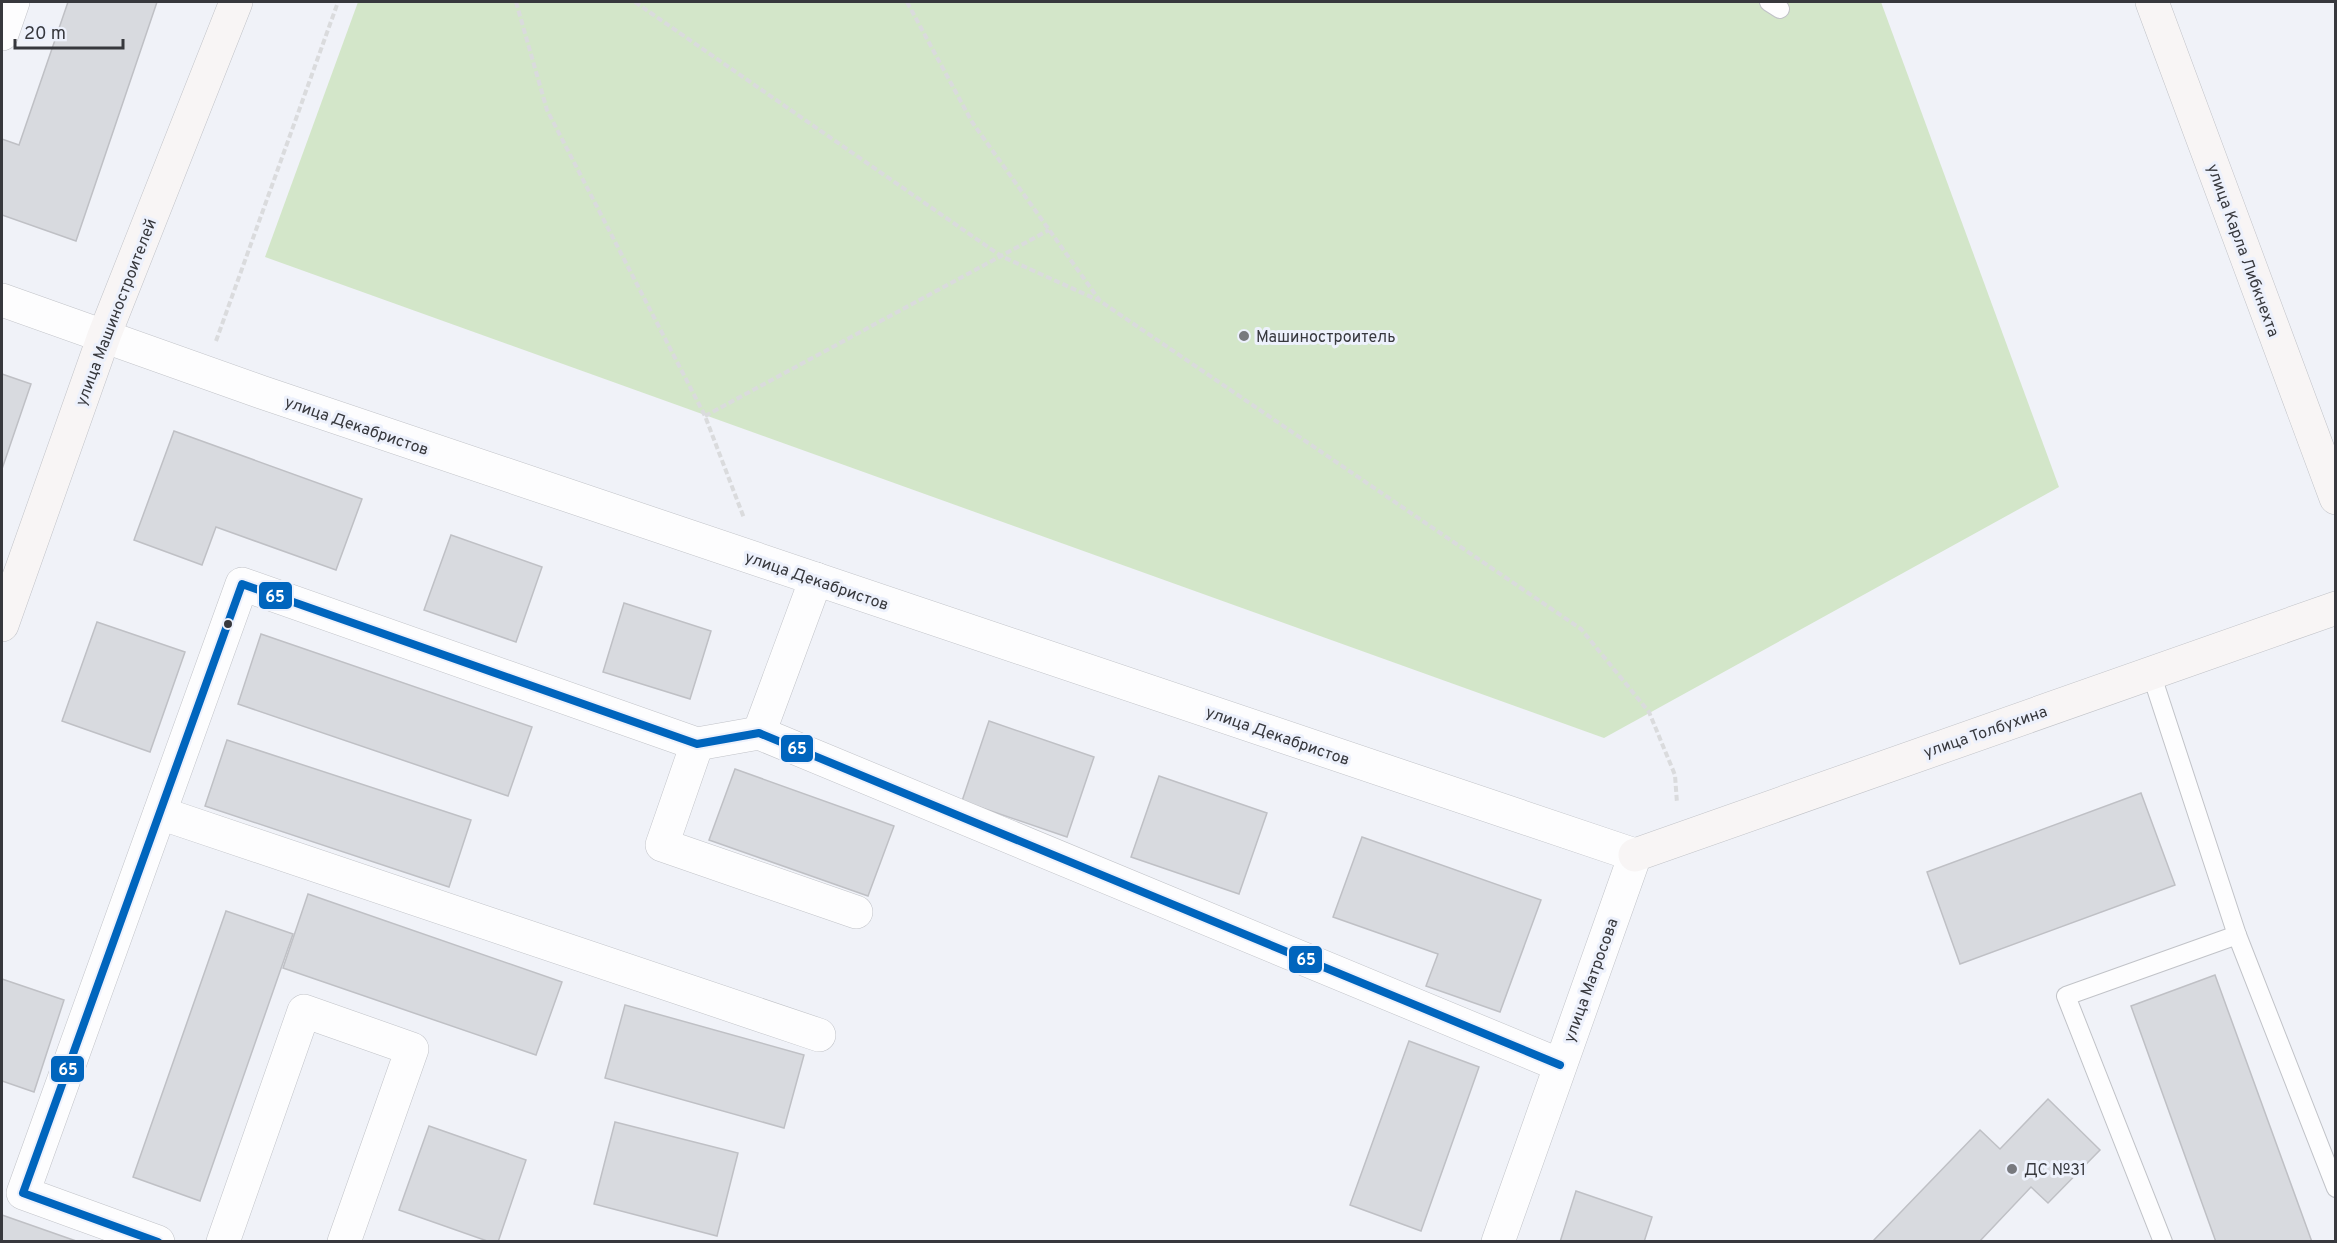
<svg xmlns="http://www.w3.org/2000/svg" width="2337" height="1243" viewBox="0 0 2337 1243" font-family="Overpass,sans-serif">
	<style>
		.green { fill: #d3e6c9 }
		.building { fill: #d8dadf; stroke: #bfc0c5; stroke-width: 1.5 }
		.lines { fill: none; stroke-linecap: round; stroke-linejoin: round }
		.lane-casing { stroke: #c1c3c8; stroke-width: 20 }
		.street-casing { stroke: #c1c3c8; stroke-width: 34 }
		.secondary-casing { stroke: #c1c3c8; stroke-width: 34 }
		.path { stroke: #dadbdd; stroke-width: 4; stroke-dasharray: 6 3; stroke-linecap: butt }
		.lane { stroke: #fdfdfe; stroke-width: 18 }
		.street { stroke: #fdfdfe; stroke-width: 33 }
		.secondary { stroke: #f8f5f5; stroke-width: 33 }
		.bus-1-casing { stroke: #edf1fc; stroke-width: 12 }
		.bus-1 { stroke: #0065bd; stroke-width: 8 }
		.poi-dot { fill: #78797e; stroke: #edf1fc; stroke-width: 2 }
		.bus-dot { fill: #37383d; stroke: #edf1fc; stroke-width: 2 }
		.labels { text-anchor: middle; stroke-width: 6; stroke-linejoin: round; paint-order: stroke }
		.street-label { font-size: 16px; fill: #37383d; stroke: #edf1fc }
		.poi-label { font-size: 16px; fill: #37383d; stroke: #edf1fc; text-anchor: start }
		.line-badge { stroke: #edf1fc; stroke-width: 2 }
		.badge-label { font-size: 16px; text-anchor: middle; font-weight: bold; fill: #fff }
	</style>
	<rect width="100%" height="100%" fill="#f0f2f8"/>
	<polygon class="green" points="358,2 1881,2 2059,487 1604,738 265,257"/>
	<g class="building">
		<polygon points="68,2 157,2 76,241 2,215 2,139 19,145"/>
		<polygon points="2,374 31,384 2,469"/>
		<polygon points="174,431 362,499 336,570 216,527 202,565 134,540"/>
		<polygon points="451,535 542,567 516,642 424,610"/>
		<polygon points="624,603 711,631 690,699 603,672"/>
		<polygon points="97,622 185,652 150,752 62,721"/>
		<polygon points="261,634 532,727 508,796 238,704"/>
		<polygon points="989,721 1094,757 1067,837 962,801"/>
		<polygon points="227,740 471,820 449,887 205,806"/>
		<polygon points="735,769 894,826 868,896 709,840"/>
		<polygon points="1159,776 1267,813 1239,894 1131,857"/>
		<polygon points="2141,793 2175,885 1960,964 1927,872"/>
		<polygon points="1362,837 1541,900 1500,1012 1426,986 1438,954 1333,917"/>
		<polygon points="308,894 562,982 536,1055 283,968"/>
		<polygon points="226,911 293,934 200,1201 133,1177"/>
		<polygon points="2215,975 2312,1242 2216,1242 2131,1006"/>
		<polygon points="2,979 64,1000 34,1092 2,1081"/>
		<polygon points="625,1005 804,1055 784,1128 605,1078"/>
		<polygon points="1409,1041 1479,1067 1421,1231 1350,1205"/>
		<polygon points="2048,1099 2100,1150 2048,1203 2031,1187 1979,1242 1872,1242 1980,1130 2000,1149"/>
		<polygon points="615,1122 738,1153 717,1236 594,1204"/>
		<polygon points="429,1126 526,1160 498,1242 490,1242 399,1210"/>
		<polygon points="1576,1191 1652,1217 1644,1242 1560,1242"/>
		<polygon points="2,1215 79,1242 2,1242"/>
	</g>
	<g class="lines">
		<g class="lane-casing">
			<g id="lane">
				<polyline points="1769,2 1780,9"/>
				<polyline points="2151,673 2237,935 2336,1188"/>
				<polyline points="2163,1242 2066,996 2237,935"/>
			</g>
		</g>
		<g class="street-casing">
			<g id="street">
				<polyline points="2,34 13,2"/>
				<polyline points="2,300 261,392 1635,855 1498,1242"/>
				<polyline points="759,733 816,579"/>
				<polyline points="697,744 662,845 856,912"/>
				<polyline points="160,813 819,1035"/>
				<polyline points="158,1242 23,1193 242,584 697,744 759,733 1560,1065"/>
				<polyline points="223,1242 304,1011 412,1049 344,1242"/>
			</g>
		</g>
		<g class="secondary-casing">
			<g id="secondary">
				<polyline points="2152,2 2336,498"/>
				<polyline points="2,625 104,336 236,2"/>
				<polyline points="1635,855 2336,608"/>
			</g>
		</g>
		<g class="path">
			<polyline points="516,2 547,110 705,416 744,518"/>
			<polyline points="635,2 1001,256 1100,301"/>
			<polyline points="907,2 972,122 1100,301 1581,629 1649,712 1675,775 1677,803"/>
			<polyline points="216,341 338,2"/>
			<polyline points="705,416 1049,230"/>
		</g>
		<use href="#lane" class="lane"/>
		<use href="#street" class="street"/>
		<use href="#secondary" class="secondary"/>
		<g class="bus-1-casing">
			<polyline id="bus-1" points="158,1242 23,1193 242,584 697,744 759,733 1560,1065"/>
		</g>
		<use href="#bus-1" class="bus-1"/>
	</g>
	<g class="poi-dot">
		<circle cx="1244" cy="336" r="6"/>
		<circle cx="2012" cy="1169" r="6"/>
	</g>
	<circle class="bus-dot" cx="228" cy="624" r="5"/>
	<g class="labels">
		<g class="street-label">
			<text transform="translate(2244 250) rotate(70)" y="6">улица Карла Либкнехта</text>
			<text transform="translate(115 312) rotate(-69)" y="6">улица Машиностроителей</text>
			<text transform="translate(357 425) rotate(19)" y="6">улица Декабристов</text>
			<text transform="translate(817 580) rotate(19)" y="6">улица Декабристов</text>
			<text transform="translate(1985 731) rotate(-19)" y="6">улица Толбухина</text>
			<text transform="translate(1278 735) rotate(19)" y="6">улица Декабристов</text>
			<text transform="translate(1590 980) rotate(-70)" y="6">улица Матросова</text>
		</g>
		<g class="poi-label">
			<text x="1256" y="342">Машиностроитель</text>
			<text x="2024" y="1175">ДС №31</text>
		</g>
	</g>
	<g class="line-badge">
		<rect x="258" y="581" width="35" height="29" rx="6" fill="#0065bd"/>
		<rect x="780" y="734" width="34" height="29" rx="6" fill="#0065bd"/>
		<rect x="1288" y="945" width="35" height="29" rx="6" fill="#0065bd"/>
		<rect x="50" y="1055" width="35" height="28" rx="6" fill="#0065bd"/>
	</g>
	<g class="badge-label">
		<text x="275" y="602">65</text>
		<text x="797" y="754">65</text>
		<text x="1306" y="965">65</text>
		<text x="68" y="1075">65</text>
	</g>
	<rect width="2337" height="1243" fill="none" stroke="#37383d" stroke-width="6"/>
	<path d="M15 39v9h108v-9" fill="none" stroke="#37383d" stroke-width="3"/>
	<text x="24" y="39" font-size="18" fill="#37383d" stroke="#edf1fc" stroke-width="4.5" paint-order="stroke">20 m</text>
</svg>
